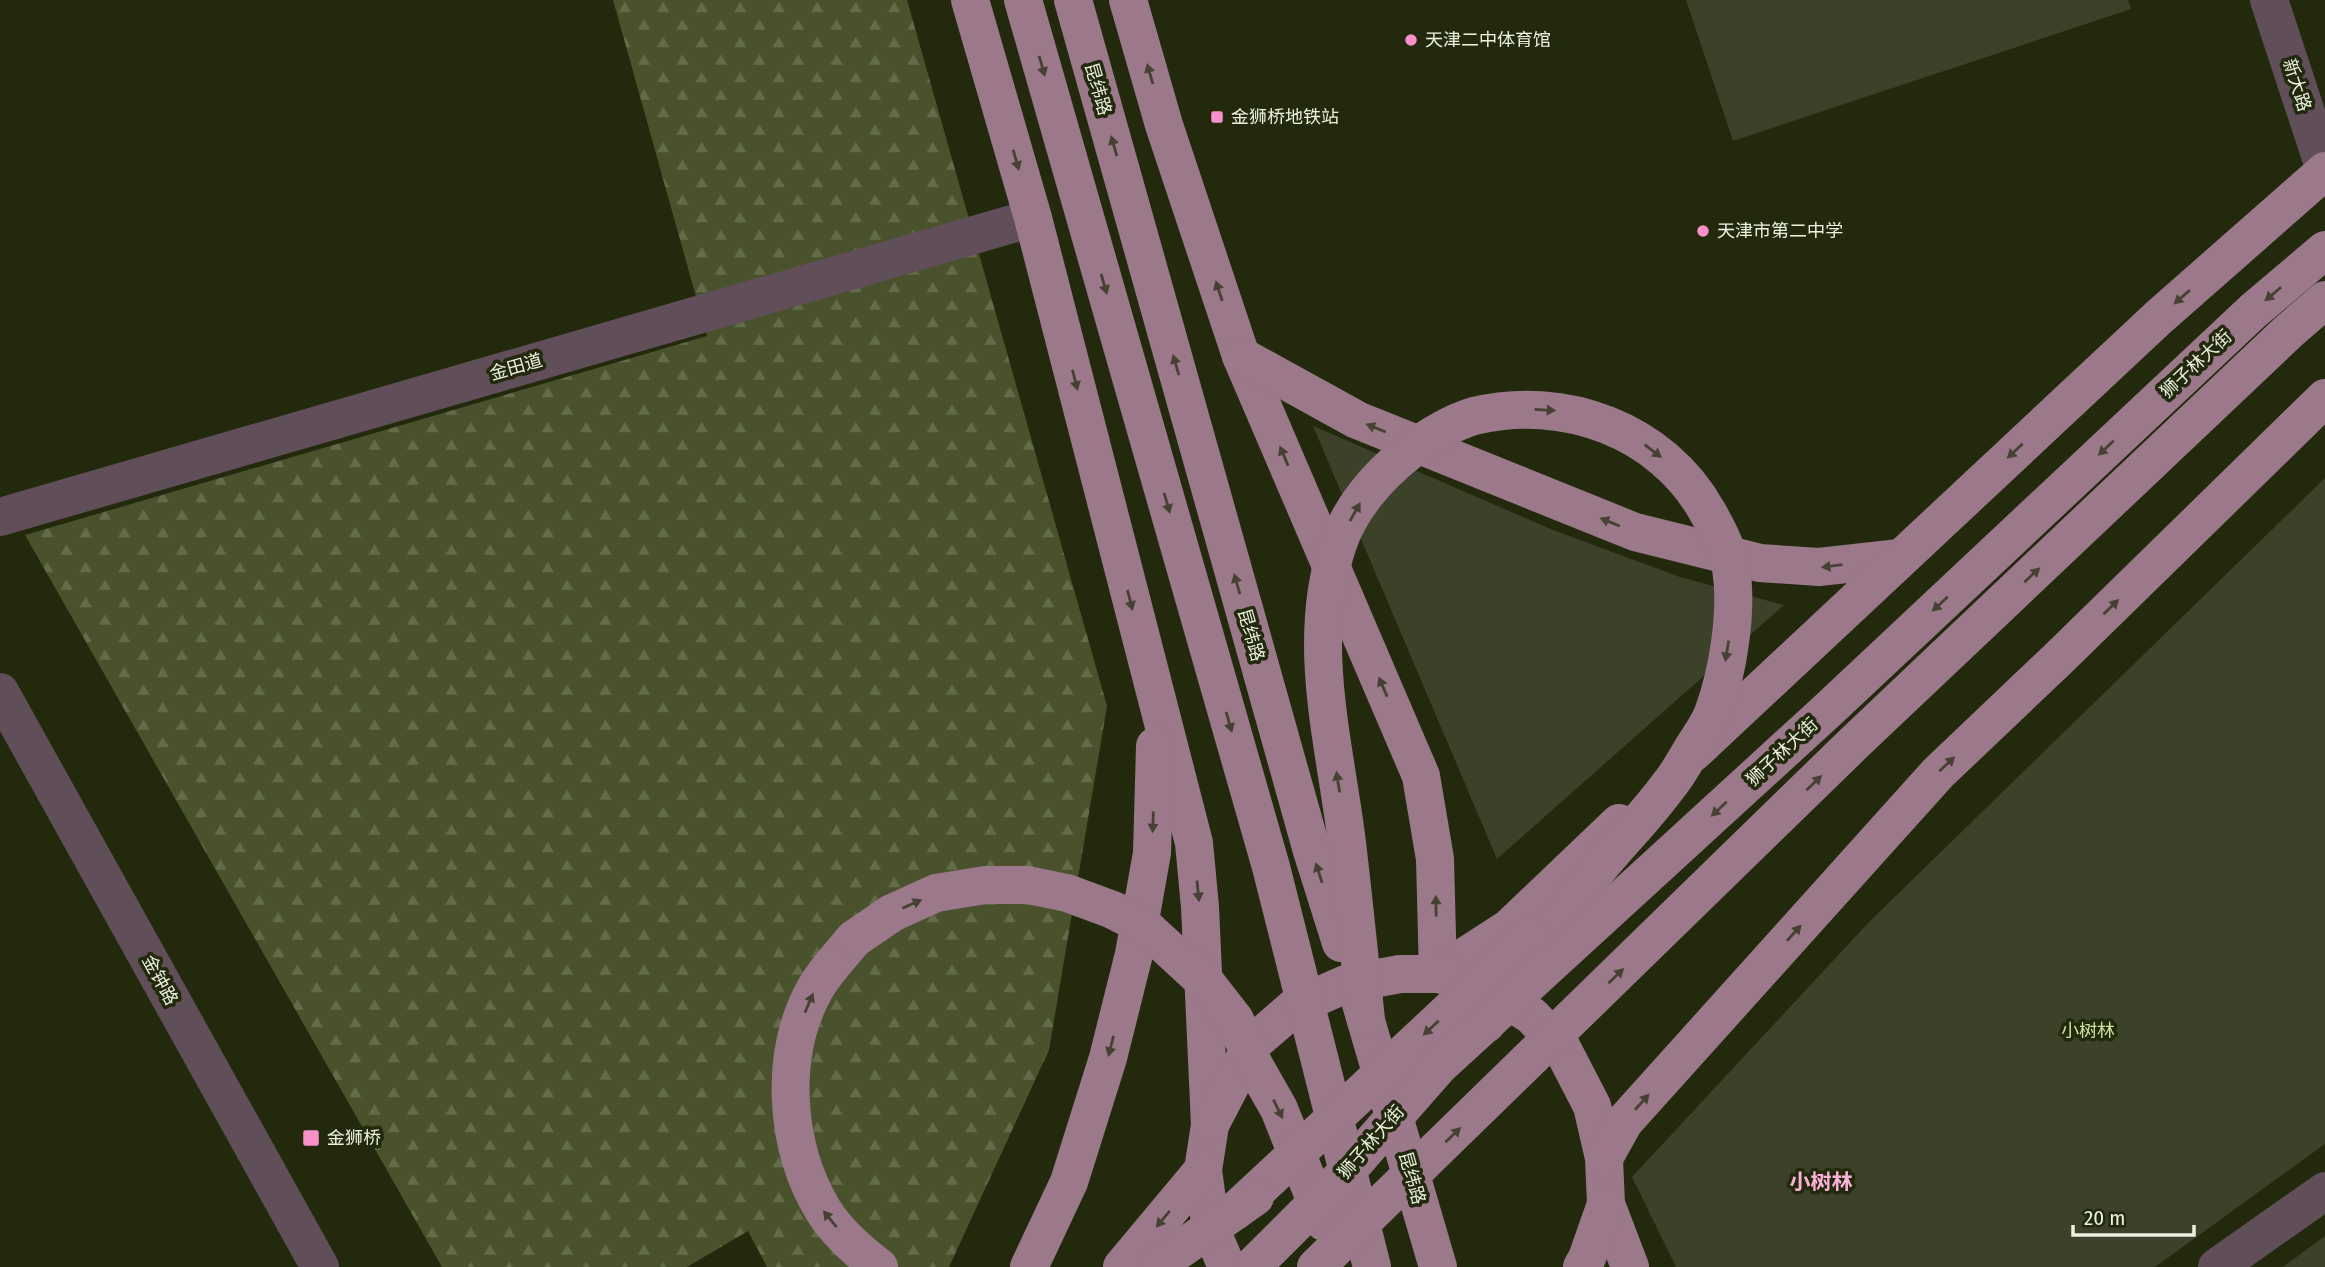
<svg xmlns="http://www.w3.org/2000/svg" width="2325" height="1267" viewBox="0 0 2325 1267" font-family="'Fira Sans Condensed','Noto Sans SC',sans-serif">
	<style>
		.forest { fill: url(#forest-firs) }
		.park { fill: #3c4229 }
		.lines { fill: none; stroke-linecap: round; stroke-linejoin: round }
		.minor { stroke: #604f58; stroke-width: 38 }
		.major { stroke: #9b788a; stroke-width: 38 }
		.major-bridge { stroke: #9b788a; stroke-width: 38 }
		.oneway { fill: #464132 }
		.poi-dot { fill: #f990ca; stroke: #22290d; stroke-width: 2.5 }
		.labels { text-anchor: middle; stroke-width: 7; stroke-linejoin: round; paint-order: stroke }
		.poi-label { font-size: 18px; fill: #ebf0df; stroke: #22290d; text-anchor: start }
		.street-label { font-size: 18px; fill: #ebf0df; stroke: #22290d }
		.park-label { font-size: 18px; fill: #cfe19f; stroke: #22290d }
		.quarter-label { font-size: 21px; font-weight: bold; fill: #fbb1d8; stroke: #22290d }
	</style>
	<defs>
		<pattern id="forest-firs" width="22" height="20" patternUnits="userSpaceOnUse" patternTransform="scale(1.75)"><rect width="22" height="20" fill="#49522c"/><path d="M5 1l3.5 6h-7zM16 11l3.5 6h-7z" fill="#636b4a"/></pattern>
	</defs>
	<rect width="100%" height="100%" fill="#22290d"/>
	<polygon class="forest" points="613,0 907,0 1107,706 1049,1050 949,1267 767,1267 748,1231 687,1267 442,1267 25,535 707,336"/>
	<g class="park">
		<polygon points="1686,0 2128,0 2131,9 1733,141"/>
		<polygon points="1313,426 1553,530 1680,577 1784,605 1497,859"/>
		<polygon points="2325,478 2325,1144 2155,1267 1676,1267 1632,1177 1869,922"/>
		<polygon points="2325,1236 2325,1267 2283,1267"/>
	</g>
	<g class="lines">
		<g class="minor">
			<polyline points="2269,0 2325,170"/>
			<polyline points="0,517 1033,218"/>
			<polyline points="0,692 320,1267"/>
			<polyline points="2217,1267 2325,1191"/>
		</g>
		<g class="major">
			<polyline points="970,0 1033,218 1194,843 1200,907 1210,1125 1203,1170 1211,1230 1227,1267"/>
			<polyline points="1128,0 1164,125 1241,356 1421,776 1435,859 1438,974"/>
			<polyline points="1241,356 1357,420 1635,532 1760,563 1819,567 1900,558"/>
			<polyline points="1693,753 2159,317 2325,171"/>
			<path d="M854,939C841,955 825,971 815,989C778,1055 785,1147 823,1210C837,1233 858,1251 879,1267"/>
			<polyline points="1438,974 1509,928 1619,823"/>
			<polyline points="1210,1125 1252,1044 1296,1006 1346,984 1400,974 1438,974 1468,982 1496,993 1532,1016 1562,1048 1592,1106 1604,1158 1606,1204 1630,1267"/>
			<polyline points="1604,1158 1624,1122 1938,773 2060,657 2325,398"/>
			<polyline points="1029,1267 1069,1182 1108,1058 1134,954 1152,853 1155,746"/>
			<polyline points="1122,1267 1203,1170"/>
			<polyline points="1582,1267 1587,1258 1606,1204"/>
		</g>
		<g class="major-bridge">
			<polyline points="1023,0 1271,867 1372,1267"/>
			<polyline points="1073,0 1312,851 1341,943"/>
			<polyline points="854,939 892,913 936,893 985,885 1028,885 1067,893 1113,910 1144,926 1207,984 1235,1020 1254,1065 1279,1109 1324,1222"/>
			<polyline points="1359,997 1438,1267"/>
			<path d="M1366,1020C1360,961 1354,902 1347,843C1335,744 1305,642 1338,544C1350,508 1378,476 1407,453C1427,438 1450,423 1474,416C1563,394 1662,430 1707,511C1717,528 1728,549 1731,568C1738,611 1728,672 1713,713C1709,724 1701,735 1694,746C1686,759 1679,773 1669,785C1645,818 1615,847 1589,880C1552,926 1520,976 1486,1024"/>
			<polyline points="1235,1211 1528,937"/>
			<polyline points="1155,1267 1255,1197"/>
			<polyline points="1252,1267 1341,1178 1439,1066 1829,709 2253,311 2325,250"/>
			<polyline points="1316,1267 1854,743 2288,332 2325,300"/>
		</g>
	</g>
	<defs><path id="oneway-solid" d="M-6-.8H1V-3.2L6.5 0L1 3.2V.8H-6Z" transform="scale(1.75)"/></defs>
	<g class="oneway">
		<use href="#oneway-solid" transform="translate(1042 66) rotate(74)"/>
		<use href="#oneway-solid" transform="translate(1150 74) rotate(-106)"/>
		<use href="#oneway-solid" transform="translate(1114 146) rotate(-106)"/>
		<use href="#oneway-solid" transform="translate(1016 160) rotate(74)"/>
		<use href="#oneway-solid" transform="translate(1104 284) rotate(74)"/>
		<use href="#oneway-solid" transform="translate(1219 291) rotate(-108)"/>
		<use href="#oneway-solid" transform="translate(2273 294) rotate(140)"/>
		<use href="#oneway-solid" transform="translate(2182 297) rotate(139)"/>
		<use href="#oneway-solid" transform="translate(1176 365) rotate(-106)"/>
		<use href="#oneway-solid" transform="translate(1075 380) rotate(76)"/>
		<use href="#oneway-solid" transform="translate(1545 410) rotate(3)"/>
		<use href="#oneway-solid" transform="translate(1376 428) rotate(-158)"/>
		<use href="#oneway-solid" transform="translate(2106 448) rotate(137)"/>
		<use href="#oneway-solid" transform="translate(1653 451) rotate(37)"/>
		<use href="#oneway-solid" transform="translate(2015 451) rotate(137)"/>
		<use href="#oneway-solid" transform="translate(1284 456) rotate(-113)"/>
		<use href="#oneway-solid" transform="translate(1167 503) rotate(74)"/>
		<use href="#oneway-solid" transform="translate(1355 512) rotate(-61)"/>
		<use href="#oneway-solid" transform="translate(1610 522) rotate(-158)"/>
		<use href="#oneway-solid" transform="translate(1832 566) rotate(173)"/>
		<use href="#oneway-solid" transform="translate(2032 575) rotate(-43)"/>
		<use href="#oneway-solid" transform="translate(1237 584) rotate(-106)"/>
		<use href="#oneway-solid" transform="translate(1130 600) rotate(76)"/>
		<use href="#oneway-solid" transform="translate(1940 604) rotate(137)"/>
		<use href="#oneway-solid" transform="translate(2111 607) rotate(-44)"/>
		<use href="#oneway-solid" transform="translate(1727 651) rotate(99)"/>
		<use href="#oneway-solid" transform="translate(1383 687) rotate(-113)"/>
		<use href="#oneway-solid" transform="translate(1229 722) rotate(74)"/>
		<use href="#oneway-solid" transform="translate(1947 764) rotate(-43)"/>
		<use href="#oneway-solid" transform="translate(1338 782) rotate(-99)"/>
		<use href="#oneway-solid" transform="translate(1814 783) rotate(-44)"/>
		<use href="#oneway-solid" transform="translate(1719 809) rotate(137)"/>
		<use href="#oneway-solid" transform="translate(1153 822) rotate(92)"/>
		<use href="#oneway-solid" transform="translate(1319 873) rotate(-108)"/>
		<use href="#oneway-solid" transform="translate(1198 891) rotate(84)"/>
		<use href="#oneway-solid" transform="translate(912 904) rotate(-24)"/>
		<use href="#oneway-solid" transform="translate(1436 906) rotate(-91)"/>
		<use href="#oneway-solid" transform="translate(1794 933) rotate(-48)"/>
		<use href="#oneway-solid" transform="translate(1616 976) rotate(-44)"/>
		<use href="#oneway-solid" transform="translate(809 1003) rotate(-67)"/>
		<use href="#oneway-solid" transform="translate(1431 1028) rotate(137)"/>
		<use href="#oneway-solid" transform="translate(1111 1046) rotate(104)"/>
		<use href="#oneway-solid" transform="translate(1642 1102) rotate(-48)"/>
		<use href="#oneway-solid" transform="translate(1278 1109) rotate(64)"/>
		<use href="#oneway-solid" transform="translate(1453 1135) rotate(-44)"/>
		<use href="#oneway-solid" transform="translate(830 1219) rotate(-129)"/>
		<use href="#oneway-solid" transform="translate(1163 1219) rotate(130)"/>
	</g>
	<g class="poi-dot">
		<circle cx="1411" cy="40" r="7"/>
		<rect x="1210" y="110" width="14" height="14" rx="3.5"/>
		<circle cx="1703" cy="231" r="7"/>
		<rect x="302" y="1129" width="18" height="18" rx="3.5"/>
	</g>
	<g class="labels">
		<g class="poi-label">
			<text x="1425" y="46">天津二中体育馆</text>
			<text x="1231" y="123">金狮桥地铁站</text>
			<text x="1717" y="237">天津市第二中学</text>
			<text x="327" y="1144">金狮桥</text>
		</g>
		<g class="street-label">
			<text transform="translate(2297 85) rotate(72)" y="6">新大路</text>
			<text transform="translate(1098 89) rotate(74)" y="6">昆纬路</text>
			<text transform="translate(2196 364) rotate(-43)" y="6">狮子林大街</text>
			<text transform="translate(516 367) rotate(-16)" y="6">金田道</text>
			<text transform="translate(1251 635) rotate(74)" y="6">昆纬路</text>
			<text transform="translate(1782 752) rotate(-43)" y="6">狮子林大街</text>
			<text transform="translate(160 980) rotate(61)" y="6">金钟路</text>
			<text transform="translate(1371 1142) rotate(-49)" y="6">狮子林大街</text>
			<text transform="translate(1412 1178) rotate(74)" y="6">昆纬路</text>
		</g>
		<g class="park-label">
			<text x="2088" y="1037">小树林</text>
		</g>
		<g class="quarter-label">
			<text x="1821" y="1189">小树林</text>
		</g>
	</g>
	<path d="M2073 1225v10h121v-10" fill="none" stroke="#ebf0df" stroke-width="3.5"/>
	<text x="2084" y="1225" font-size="21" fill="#ebf0df" stroke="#22290d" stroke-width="5" paint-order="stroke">20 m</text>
</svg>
